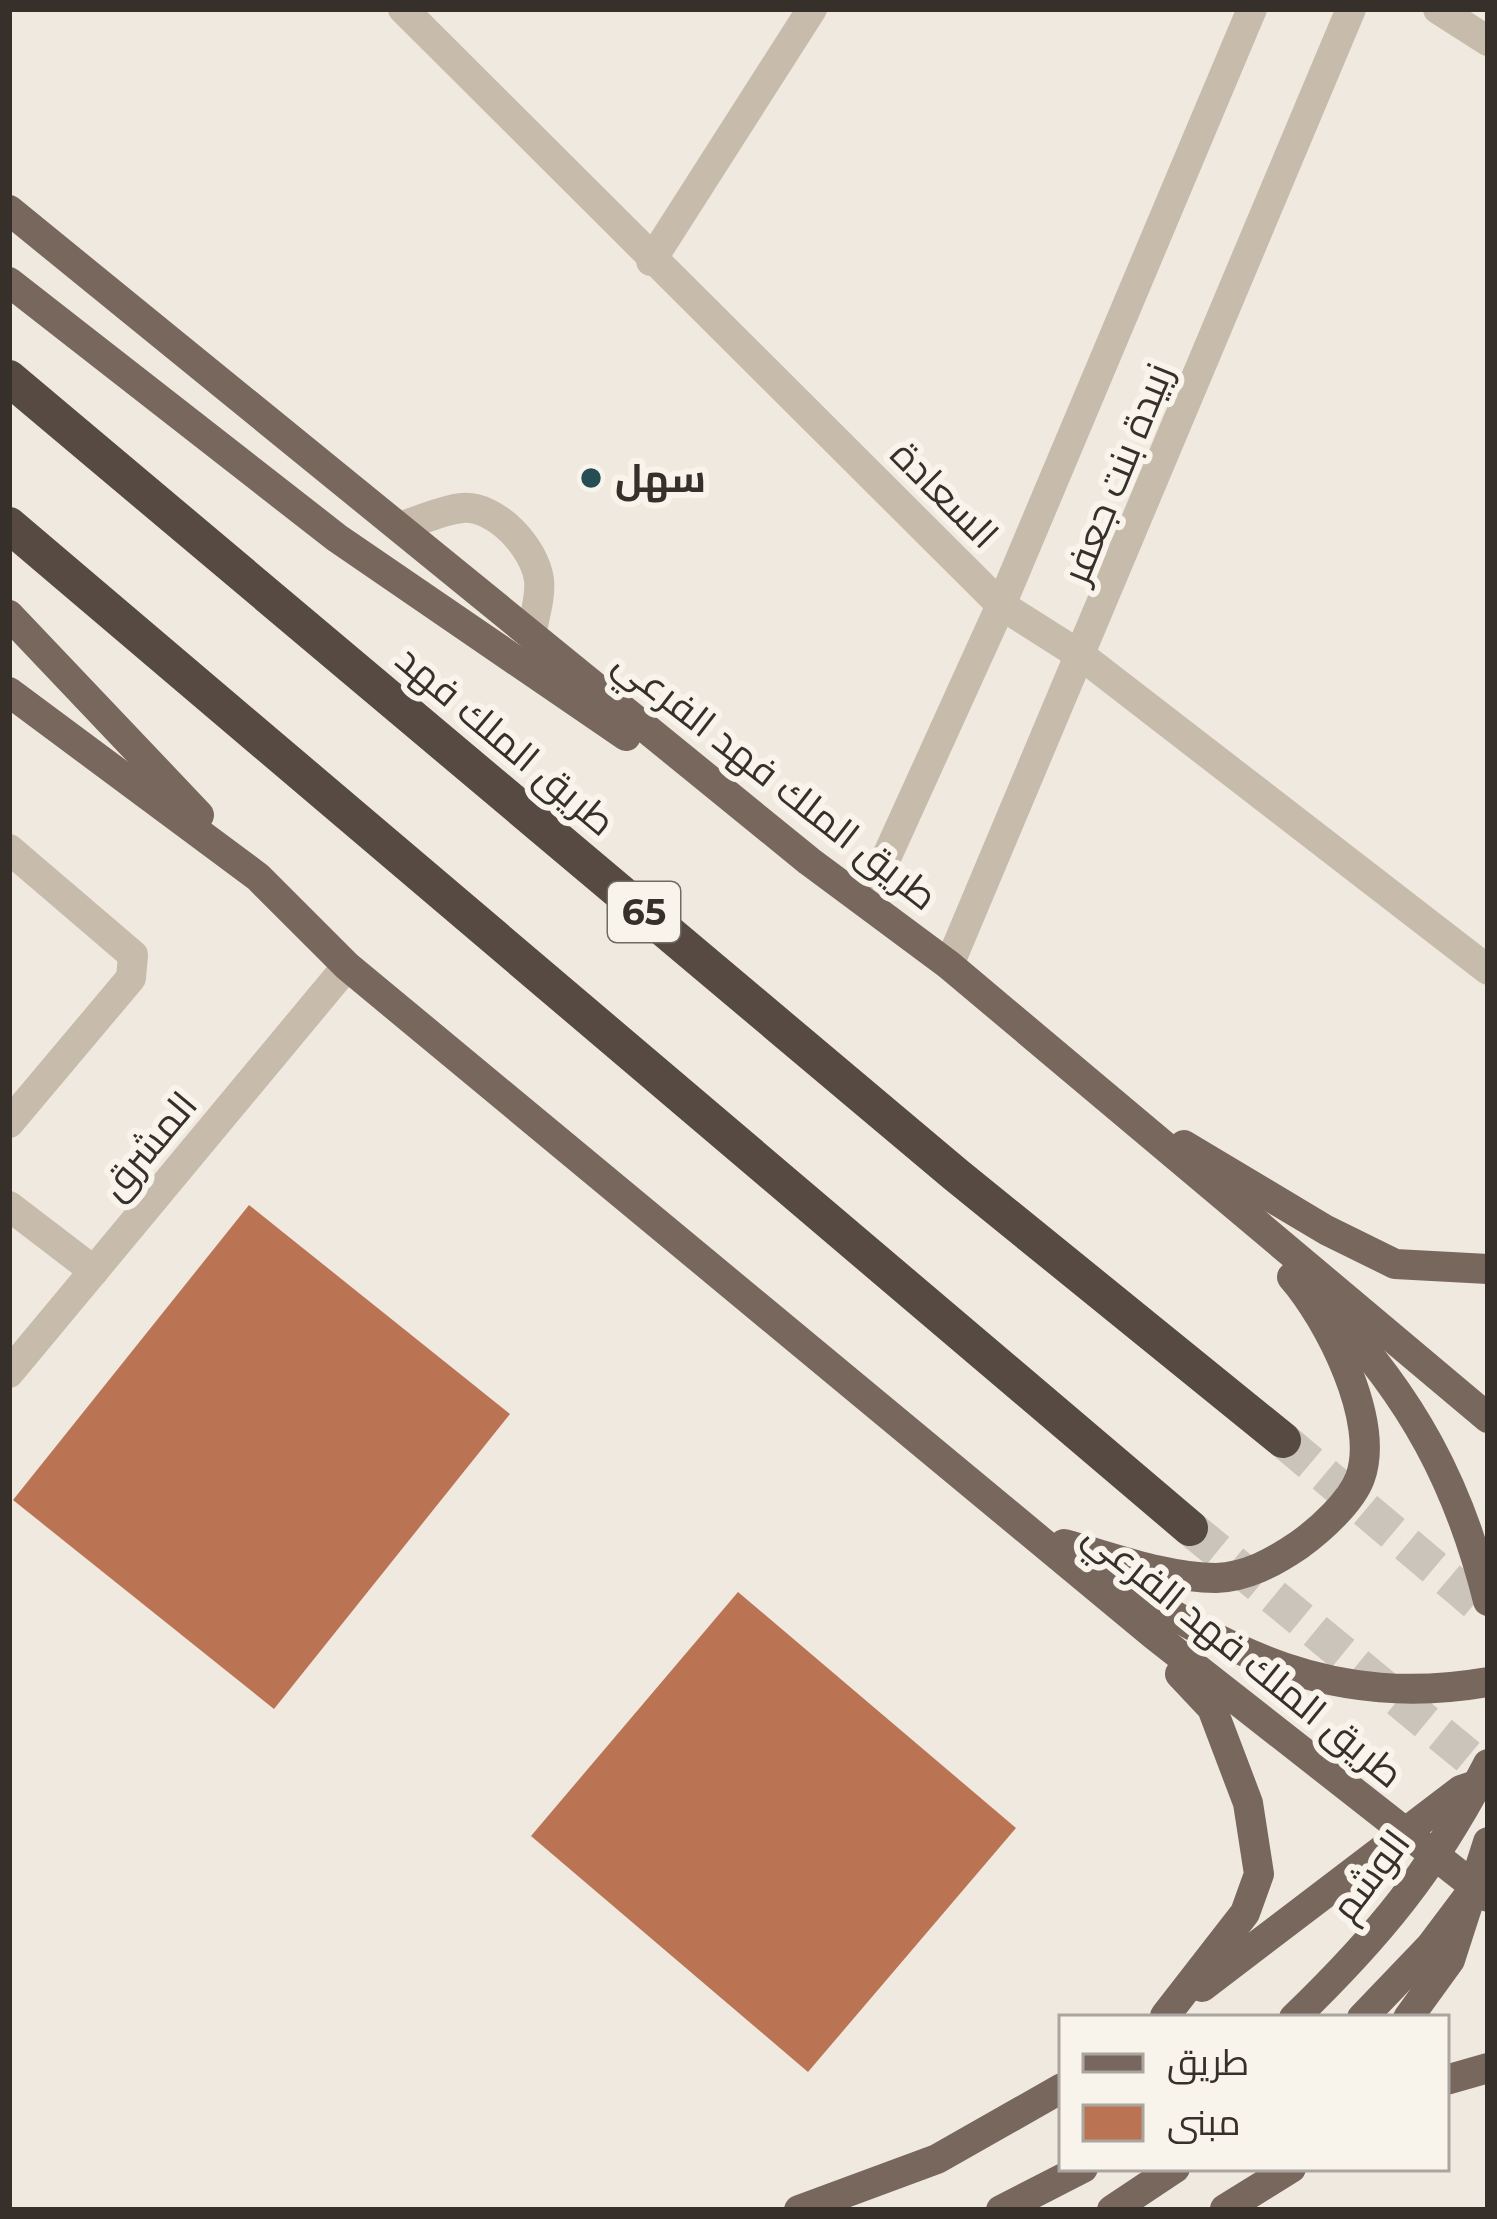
<svg xmlns="http://www.w3.org/2000/svg" width="1497" height="2219" viewBox="0 0 1497 2219" font-family="Montserrat,Cairo,sans-serif">
	<style>
		.building { fill: #ba7453 }
		.lines { fill: none; stroke-linecap: round; stroke-linejoin: round }
		.highway-tunnel { stroke: #cbc4bb; stroke-width: 36; stroke-dasharray: 36 18; stroke-linecap: butt }
		.minor { stroke: #c7bbac; stroke-width: 30 }
		.major { stroke: #77675d; stroke-width: 30 }
		.highway { stroke: #564a42; stroke-width: 36 }
		.major-bridge { stroke: #77675d; stroke-width: 30 }
		.poi-dot { fill: #244d54; stroke: #f8f3eb; stroke-width: 4.5 }
		.labels { text-anchor: middle; stroke-width: 12; stroke-linejoin: round; paint-order: stroke }
		.shield { fill: #f8f3eb; stroke: #706a64; stroke-width: 3 }
		.shield-label { font-size: 36px; font-weight: bold; fill: #362f2a }
		.street-label { font-size: 39px; fill: #362f2a; stroke: #f8f3eb }
		.poi-label { font-size: 39px; font-weight: bold; fill: #362f2a; stroke: #f8f3eb; text-anchor: start }
	</style>
	<rect width="100%" height="100%" fill="#f0e9df"/>
	<g class="building">
		<polygon points="249,1205 510,1414 274,1709 13,1500"/>
		<polygon points="738,1592 1016,1828 808,2072 531,1836"/>
	</g>
	<g class="lines">
		<g class="highway-tunnel">
			<polyline points="1283,1440 1488,1613"/>
			<polyline points="1190,1528 1488,1773"/>
		</g>
		<g class="minor">
			<polyline points="403,9 1001,605 1083,657 1488,970"/>
			<polyline points="1438,9 1488,41"/>
			<polyline points="651,261 812,9"/>
			<path d="M399,527C419,521 442,510 462,508C496,505 535,548 539,580C541,597 534,618 531,635"/>
			<polyline points="9,849 133,955 131,978 9,1123"/>
			<polyline points="867,900 1001,605 1252,9"/>
			<polyline points="949,965 1351,9"/>
			<polyline points="9,1206 94,1271"/>
			<polyline points="9,1373 347,966"/>
		</g>
		<g class="major">
			<polyline points="9,210 809,861 949,965 1488,1418"/>
			<polyline points="9,282 337,538 626,736"/>
			<polyline points="9,615 199,815"/>
			<polyline points="9,692 258,877 347,966 1154,1635 1488,1897"/>
			<polyline points="1184,1145 1326,1230 1395,1264 1488,1269"/>
			<path d="M1329,1309C1412,1397 1459,1484 1488,1601"/>
			<path d="M1064,1544C1112,1557 1166,1578 1216,1578C1247,1577 1274,1562 1299,1545C1320,1530 1351,1502 1360,1478C1381,1421 1328,1318 1292,1277"/>
			<path d="M1104,1571C1227,1653 1333,1709 1488,1682"/>
			<polyline points="1202,1987 1461,1790 1488,1781"/>
			<polyline points="1165,2016 1245,1913 1259,1874 1248,1803 1212,1708 1180,1674"/>
			<polyline points="1408,2018 1450,1960 1488,1842"/>
			<polyline points="1446,2080 1488,2068"/>
			<polyline points="1225,2209 1291,2168"/>
			<polyline points="799,2210 937,2159 1062,2088"/>
			<polyline points="1001,2210 1083,2168"/>
			<polyline points="1112,2210 1175,2168"/>
		</g>
		<g class="highway">
			<polyline points="9,378 955,1174 1283,1440"/>
			<polyline points="9,525 1190,1528"/>
		</g>
		<g class="major-bridge">
			<path d="M1294,2018C1380,1935 1433,1870 1488,1764"/>
			<polyline points="1362,2018 1430,1947 1488,1870"/>
		</g>
	</g>
	<circle class="poi-dot" cx="591" cy="478" r="12"/>
	<g class="labels">
		<rect class="shield" x="608" y="882" width="72" height="60" rx="9"/>
		<g class="shield-label">
			<text x="644" y="925">65</text>
		</g>
		<g class="street-label">
			<text transform="translate(1117 473) rotate(-68)" y="14">زبيدة بنت جعفر</text>
			<text transform="translate(945 494) rotate(45)" y="14">السعادة</text>
			<text transform="translate(506 740) rotate(40)" y="14">طريق الملك فهد</text>
			<text transform="translate(776 779) rotate(38)" y="14">طريق الملك فهد الفرعي</text>
			<text transform="translate(148 1145) rotate(-50)" y="14">المشرق</text>
			<text transform="translate(1244 1654) rotate(39)" y="14">طريق الملك فهد الفرعي</text>
			<text transform="translate(1370 1875) rotate(-53)" y="14">الوشم</text>
		</g>
		<g class="poi-label">
			<text x="615" y="492">سهل</text>
		</g>
	</g>
	<rect width="1497" height="2219" fill="none" stroke="#362f2a" stroke-width="24"/>
	<rect x="1059" y="2015" width="390" height="156" fill="#f8f3eb" stroke="#aaa59e" stroke-width="3"/>
	<rect x="1083" y="2054" width="60" height="18" fill="#77675d" stroke="#aaa59e" stroke-width="3"/>
	<text x="1167" y="2075" font-size="36" fill="#362f2a">طريق</text>
	<rect x="1083" y="2105" width="60" height="36" fill="#ba7453" stroke="#aaa59e" stroke-width="3"/>
	<text x="1167" y="2135" font-size="36" fill="#362f2a">مبنى</text>
</svg>
